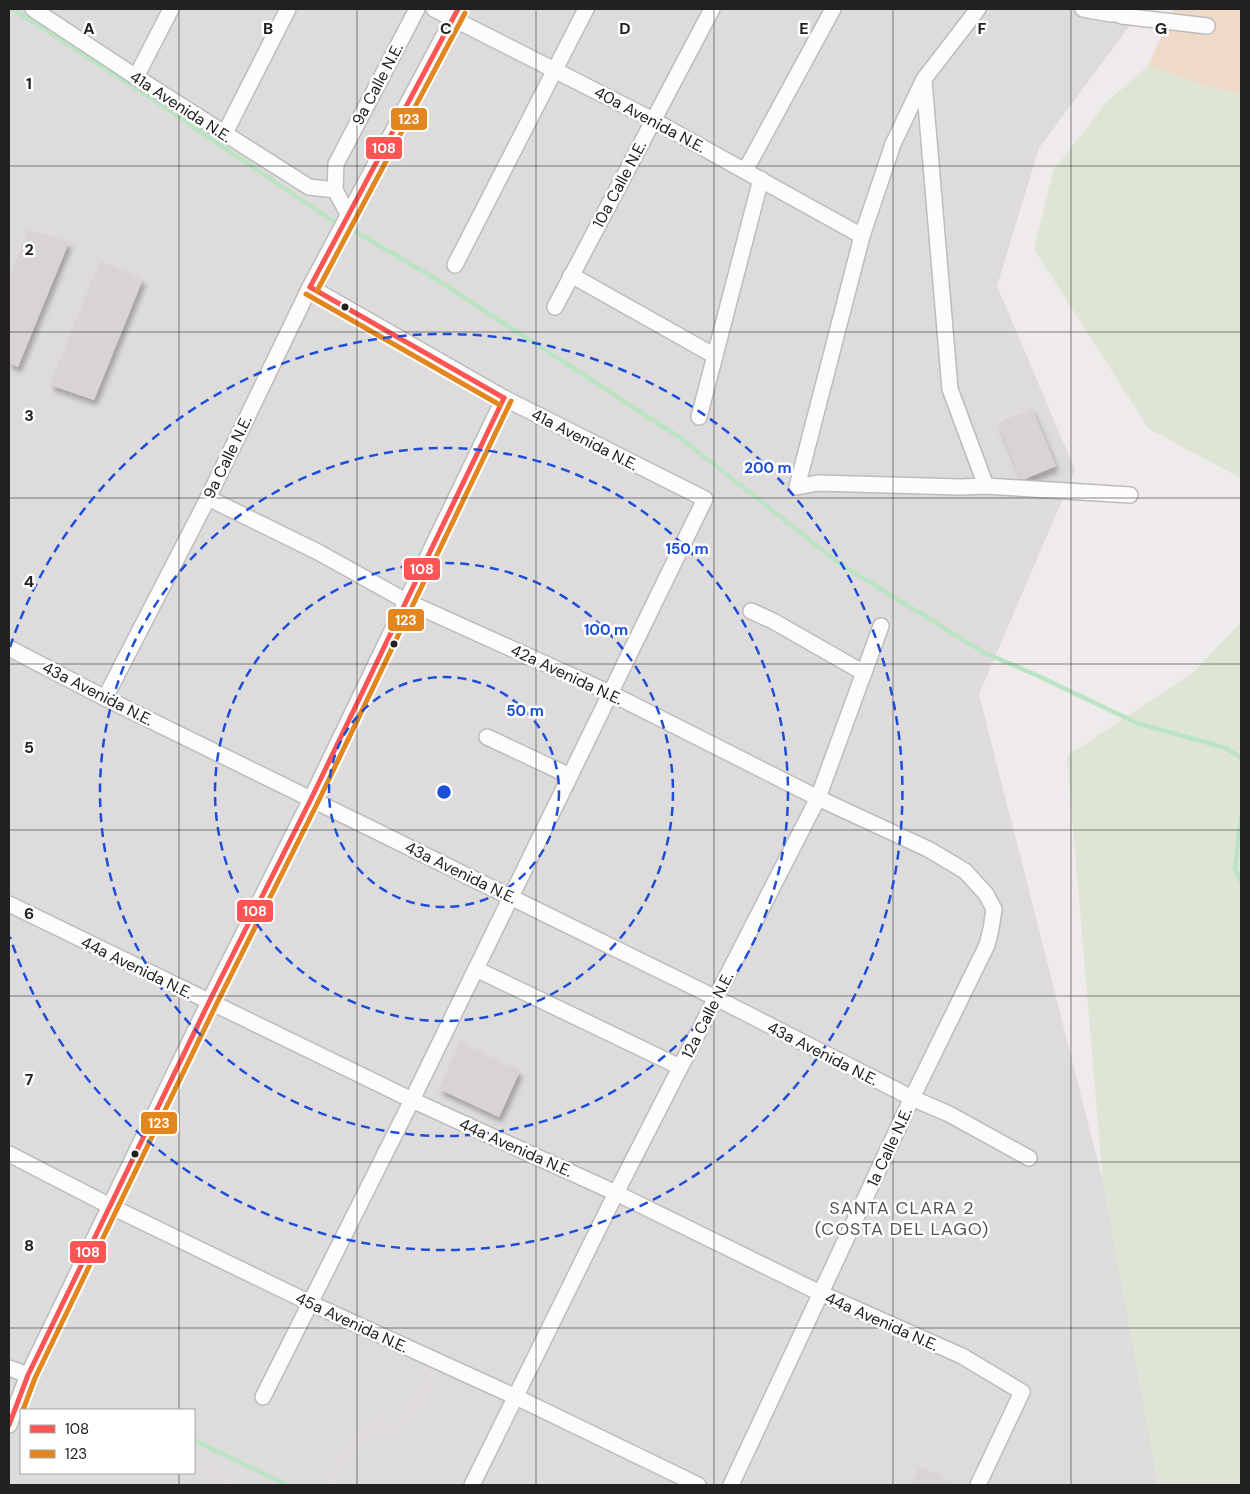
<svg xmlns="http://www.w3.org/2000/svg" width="1250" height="1494" viewBox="0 0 1250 1494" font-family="'DM Sans',sans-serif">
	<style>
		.residential { fill: #dedbdc; fill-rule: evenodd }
		.grass { fill: #eedac7 }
		.wetland { fill: #dee5d5 }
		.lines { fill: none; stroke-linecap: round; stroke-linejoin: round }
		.stream { stroke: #bbe4c3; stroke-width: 4.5 }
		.building { fill: #d8d3d5; filter: url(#shadow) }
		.minor-casing { stroke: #bebbbc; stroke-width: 18 }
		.path { stroke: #ecd9e9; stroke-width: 2.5; stroke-dasharray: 2.5 2.5; stroke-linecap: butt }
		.minor { stroke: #fdfcfc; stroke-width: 15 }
		.bus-1-casing { stroke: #fff; stroke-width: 9 }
		.bus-2-casing { stroke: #fff; stroke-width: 9 }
		.bus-1 { stroke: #f55; stroke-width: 5 }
		.bus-2 { stroke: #e2871f; stroke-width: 5 }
		.grid { fill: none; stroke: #212121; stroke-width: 1; stroke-opacity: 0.55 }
		.ring { fill: none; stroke: #1d4ed8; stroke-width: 2.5; stroke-dasharray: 9 6 }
		.bus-dot { fill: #212121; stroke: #fff; stroke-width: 2 }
		.labels { text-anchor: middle; stroke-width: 5; stroke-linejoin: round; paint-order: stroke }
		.street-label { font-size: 16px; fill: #212121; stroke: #fff }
		.neighbourhood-label { font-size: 18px; letter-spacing: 1px; fill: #545454; stroke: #fff }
		.grid-label { font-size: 16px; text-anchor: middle; font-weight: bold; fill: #212121; stroke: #fff; stroke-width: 5; stroke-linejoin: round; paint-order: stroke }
		.centre { fill: #1d4ed8; stroke: #fff; stroke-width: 2.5 }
		.ring-label { font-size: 15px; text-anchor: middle; font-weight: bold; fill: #1d4ed8; stroke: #fff; stroke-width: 5; stroke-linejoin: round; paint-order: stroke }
		.line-badge { stroke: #fff; stroke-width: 2 }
		.badge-label { font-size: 14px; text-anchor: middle; font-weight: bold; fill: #fff }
	</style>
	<defs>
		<filter id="shadow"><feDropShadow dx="3" dy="5.5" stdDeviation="2.5" flood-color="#0004"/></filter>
	</defs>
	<rect width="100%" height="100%" fill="#efeaeb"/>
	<path class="residential" d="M9,9H1142L1039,148L997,286L1075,470L979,694L1180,1485H9ZM21,1410H194V1473H21Z"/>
	<polygon class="grass" points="1174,9 1241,9 1241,94 1206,86 1148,66"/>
	<g class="wetland">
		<polygon points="1148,66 1206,86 1241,94 1241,478 1149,429 1034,249 1053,171 1106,103"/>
		<polygon points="1241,622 1241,1485 1158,1485 1103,1183 1067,756 1194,672"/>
	</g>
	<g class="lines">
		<g class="stream">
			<polyline points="13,9 142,92 328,218 356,232 431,276 681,438 837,562 983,652 1034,674 1137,723 1226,748 1241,758"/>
			<polyline points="1241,816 1235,869 1241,881"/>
			<polyline points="120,1409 124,1410"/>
			<polyline points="194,1440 287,1485"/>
			<polyline points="341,1485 344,1485"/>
		</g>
	</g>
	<g class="building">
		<polygon points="28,230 69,242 18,367 9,363 9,277"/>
		<polygon points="100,261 143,279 94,400 50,385"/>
		<polygon points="1032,409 1056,466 1025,479 1021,479 998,423"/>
		<polygon points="460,1042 520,1071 499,1117 439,1089"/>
		<polygon points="920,1467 956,1485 910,1485"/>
	</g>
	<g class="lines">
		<g class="minor-casing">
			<g id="minor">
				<polyline points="33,9 136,77 309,187 335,190"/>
				<polyline points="434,9 653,120 862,236"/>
				<polyline points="978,9 924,79 893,144 862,236 797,487 818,483 960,487 986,486 1130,495"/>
				<polyline points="1083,9 1111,14"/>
				<polyline points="1102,9 1122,16 1207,26"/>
				<polyline points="136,77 171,9"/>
				<polyline points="924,81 950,389 986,486"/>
				<polyline points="225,133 288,9"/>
				<polyline points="745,171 833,9"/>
				<polyline points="349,216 335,190 336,164 417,9"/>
				<polyline points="455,265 586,9"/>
				<polyline points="571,275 715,356"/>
				<polyline points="555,307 712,9"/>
				<polyline points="699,417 761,179"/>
				<polyline points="208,498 318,552 406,601 610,693 818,798 928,849 965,871 986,894 994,909 991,929 987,945 912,1098 731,1485"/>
				<polyline points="751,611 773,621 864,673"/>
				<polyline points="9,648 105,698 716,998 912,1098 949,1114 1029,1158"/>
				<polyline points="105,698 208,498 310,287 458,9"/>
				<polyline points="487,737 570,776"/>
				<polyline points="9,904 412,1100 616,1193 820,1293 962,1356 1022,1392 978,1485"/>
				<polyline points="476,969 680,1067"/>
				<polyline points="9,1154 110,1206 310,1303 516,1397 698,1485"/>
				<polyline points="9,1368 28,1375"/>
				<polyline points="263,1397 412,1100 705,499 504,398 310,287"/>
				<polyline points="9,1425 28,1375 209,1002 311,799 504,398"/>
				<polyline points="472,1485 616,1193 818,798 881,626"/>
			</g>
		</g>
		<g class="path">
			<polyline points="194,1465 235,1485"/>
			<polyline points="331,1485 337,1471 365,1430 379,1423 396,1427 405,1421 432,1374"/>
		</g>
		<use href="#minor" class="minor"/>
		<g class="bus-1-casing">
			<g id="bus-1">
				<polyline points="310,287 458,9"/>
				<polyline points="310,287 504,398"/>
				<polyline points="9,1425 28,1375 209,1002 311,799 504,398"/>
			</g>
		</g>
		<g class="bus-2-casing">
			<g id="bus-2">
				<polyline points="317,291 465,13"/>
				<polyline points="306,294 500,405"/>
				<polyline points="23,1410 35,1378 216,1005 318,802 511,401"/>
			</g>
		</g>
		<use href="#bus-1" class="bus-1"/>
		<use href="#bus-2" class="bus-2"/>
	</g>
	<path class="grid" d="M179,9V1410M357,9V1485M536,9V1485M714,9V1485M893,9V1485M1071,9V1485M9,166H1241M9,332H1241M9,498H1241M9,664H1241M9,830H1241M9,996H1241M9,1162H1241M9,1328H1241M179,1473V1485"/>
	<g class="ring">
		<circle cx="444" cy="792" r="115"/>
		<circle cx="444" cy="792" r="229"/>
		<circle cx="444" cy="792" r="344"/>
		<path d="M10 647A458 458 0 1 1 10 937"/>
	</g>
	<g class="bus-dot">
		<circle cx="345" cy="307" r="4.5"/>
		<circle cx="394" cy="644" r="4.5"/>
		<circle cx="135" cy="1154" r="4.5"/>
	</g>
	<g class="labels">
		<g class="street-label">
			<text transform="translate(377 84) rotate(-62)" y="6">9a Calle N.E.</text>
			<text transform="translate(181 106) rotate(33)" y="6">41a Avenida N.E.</text>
			<text transform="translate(650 119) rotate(28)" y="6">40a Avenida N.E.</text>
			<text transform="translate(619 184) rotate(-62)" y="6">10a Calle N.E.</text>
			<text transform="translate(585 439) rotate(27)" y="6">41a Avenida N.E.</text>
			<text transform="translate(227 457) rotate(-64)" y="6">9a Calle N.E.</text>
			<text transform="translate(567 674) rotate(25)" y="6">42a Avenida N.E.</text>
			<text transform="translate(98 693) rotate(27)" y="6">43a Avenida N.E.</text>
			<text transform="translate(461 872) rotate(26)" y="6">43a Avenida N.E.</text>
			<text transform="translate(137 967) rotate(26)" y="6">44a Avenida N.E.</text>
			<text transform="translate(707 1015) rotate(-63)" y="6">12a Calle N.E.</text>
			<text transform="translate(823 1053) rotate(27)" y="6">43a Avenida N.E.</text>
			<text transform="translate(516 1147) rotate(24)" y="6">44a Avenida N.E.</text>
			<text transform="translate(889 1147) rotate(-65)" y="6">1a Calle N.E.</text>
			<text transform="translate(882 1321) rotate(24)" y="6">44a Avenida N.E.</text>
			<text transform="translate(352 1322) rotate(25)" y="6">45a Avenida N.E.</text>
		</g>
		<g class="neighbourhood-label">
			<text x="902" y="1214">SANTA CLARA 2<tspan x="902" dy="21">(COSTA DEL LAGO)</tspan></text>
		</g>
	</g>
	<g class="grid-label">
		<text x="89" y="34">A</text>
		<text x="268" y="34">B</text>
		<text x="446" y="34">C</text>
		<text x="625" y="34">D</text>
		<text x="804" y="34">E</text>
		<text x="982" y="34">F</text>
		<text x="1161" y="34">G</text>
		<text x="29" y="89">1</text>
		<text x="29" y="255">2</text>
		<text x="29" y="421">3</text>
		<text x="29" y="587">4</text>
		<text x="29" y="753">5</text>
		<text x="29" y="919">6</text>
		<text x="29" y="1085">7</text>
		<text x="29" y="1251">8</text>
	</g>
	<circle cx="444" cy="792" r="8" class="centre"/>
	<g class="ring-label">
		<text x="768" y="473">200 m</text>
		<text x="687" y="554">150 m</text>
		<text x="606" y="635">100 m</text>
		<text x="525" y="716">50 m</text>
	</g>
	<g class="line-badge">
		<rect x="390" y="107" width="38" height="24" rx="5" fill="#e2871f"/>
		<rect x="365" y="136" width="38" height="24" rx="5" fill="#f55"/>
		<rect x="403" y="557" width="38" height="24" rx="5" fill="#f55"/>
		<rect x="387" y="608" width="38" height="24" rx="5" fill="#e2871f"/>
		<rect x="236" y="899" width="38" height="24" rx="5" fill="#f55"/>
		<rect x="140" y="1111" width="38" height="24" rx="5" fill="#e2871f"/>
		<rect x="69" y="1240" width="38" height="24" rx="5" fill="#f55"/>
	</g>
	<g class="badge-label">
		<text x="409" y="124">123</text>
		<text x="384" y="153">108</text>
		<text x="422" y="574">108</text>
		<text x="406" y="625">123</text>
		<text x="255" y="916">108</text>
		<text x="159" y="1128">123</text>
		<text x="88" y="1257">108</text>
	</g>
	<rect width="1250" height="1494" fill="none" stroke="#212121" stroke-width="20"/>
	<rect x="20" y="1409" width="175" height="65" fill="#ffffff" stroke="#a6a6a6"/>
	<rect x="30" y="1425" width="25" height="8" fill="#ff5555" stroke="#a6a6a6"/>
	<text x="65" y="1434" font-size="15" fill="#212121">108</text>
	<rect x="30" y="1450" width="25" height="8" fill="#e2871f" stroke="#a6a6a6"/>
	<text x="65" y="1459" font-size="15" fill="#212121">123</text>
</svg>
